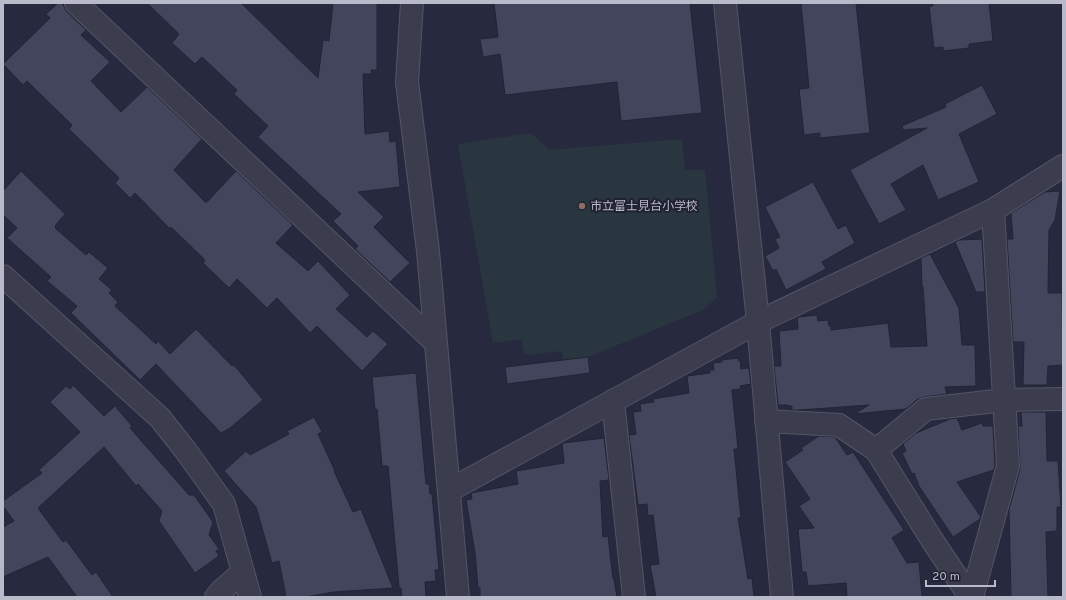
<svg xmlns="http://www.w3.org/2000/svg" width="1066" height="600" viewBox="0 0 1066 600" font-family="Overpass,'Noto Sans JP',sans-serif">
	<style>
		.green { fill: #29363f }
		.building { fill: #42455b; stroke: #222435 }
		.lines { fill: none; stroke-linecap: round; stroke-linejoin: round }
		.street-casing { stroke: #535566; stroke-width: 24 }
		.street { stroke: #3b3d4e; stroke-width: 22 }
		.education-dot { fill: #8d6e63; stroke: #202233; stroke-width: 1.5 }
		.labels { text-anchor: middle; stroke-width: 4; stroke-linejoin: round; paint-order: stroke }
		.poi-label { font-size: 12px; fill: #b8b9c9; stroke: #202233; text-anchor: start }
	</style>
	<rect width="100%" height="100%" fill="#272a3e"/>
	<polygon class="green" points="531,133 549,150 682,139 685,170 705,170 717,297 703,310 564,367 562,351 525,355 521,339 493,343 458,144"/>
	<g class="building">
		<polygon points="58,3 62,3 67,12 86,30 81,35 110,62 91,81 121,112 147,87 202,139 174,170 205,202 207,202 236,171 293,225 276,243 308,271 318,261 350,295 336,309 367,337 373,331 388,344 362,371 317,326 310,333 277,298 267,308 237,279 229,288 203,263 205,260 171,227 170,229 135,193 130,198 115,183 119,178 69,129 72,125 27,81 23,85 3,64 50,18 46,14"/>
		<polygon points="147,3 241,3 318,78 323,40 329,41 333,3 377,3 377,70 371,70 372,74 363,74 365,134 389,131 390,142 396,141 400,187 358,192 384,217 374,227 410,263 390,282 355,249 358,246 333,221 341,214 258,137 268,126 234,94 237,90 202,57 195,64 172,43 179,34"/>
		<polygon points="494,3 690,3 702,113 621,121 617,82 505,95 500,54 483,57 480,39 498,37"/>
		<polygon points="801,3 856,3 870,133 820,138 820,133 804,135 799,89 809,88"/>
		<polygon points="932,3 989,3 993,41 969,44 969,48 943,51 943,47 934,48 929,6 933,6"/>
		<polygon points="982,85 997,114 959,134 979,182 938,200 923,165 891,184 906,210 879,224 850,170 927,128 903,130 902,126 946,107 945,104"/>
		<polygon points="21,171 65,214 55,226 56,227 55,228 86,255 89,252 108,268 99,279 112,290 109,293 118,302 115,306 156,344 158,341 170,354 196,329 232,366 234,365 263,400 230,428 221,433 156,364 140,380 71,313 77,306 47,281 51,277 7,238 17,228 3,215 3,191"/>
		<polygon points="813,182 838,229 846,225 855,243 822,262 826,269 786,290 776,269 773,271 765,256 779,248 775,239 780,237 765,207"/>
		<polygon points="1060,191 1055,220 1049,230 1048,293 1062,293 1063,365 1048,366 1047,385 1023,385 1024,342 1013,342 1007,239 1013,239 1011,213 1045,192"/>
		<polygon points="982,239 985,292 976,292 955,242 959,240"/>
		<polygon points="930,254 959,308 962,345 975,345 976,386 945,387 947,394 924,397 918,399 906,409 854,414 869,405 800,410 792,410 792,406 788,406 788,405 778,405 774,366 781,366 779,331 798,329 797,317 798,317 817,315 818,321 828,320 829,326 831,326 831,330 888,323 891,347 927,346 923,287 922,287 921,258"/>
		<polygon points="588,357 590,373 507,384 505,367"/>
		<polygon points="738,358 739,361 740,360 741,369 749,368 751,384 740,386 741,389 732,390 738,449 734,449 741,518 738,518 748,579 752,578 754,597 656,597 650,565 659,564 653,515 648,516 647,504 638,505 629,435 636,434 633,412 641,411 640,404 654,402 653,399 689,393 687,376 710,373 710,370 714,370 713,363 722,362 722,360"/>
		<polygon points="416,373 426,484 429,484 430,494 432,494 439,570 435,570 436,581 425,582 426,597 402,597 401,588 399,588 388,466 382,466 377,409 375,410 372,377"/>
		<polygon points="73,385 104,416 115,406 132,426 130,428 189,495 194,495 213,522 209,535 219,549 216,551 219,556 195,573 159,521 162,511 138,484 136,486 104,447 38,508 63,542 66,540 92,575 96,572 113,597 77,597 48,557 3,577 3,527 14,521 3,506 3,501 42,473 39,470 80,432 50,402 66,386 70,389"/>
		<polygon points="1021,412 1046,412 1047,461 1058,461 1061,507 1057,507 1057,531 1046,532 1048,597 1011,597 1009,510 1020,469 1018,426 1022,426"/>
		<polygon points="314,417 322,432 318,434 335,471 334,471 353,512 361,509 393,588 334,592 305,597 286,597 279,561 272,563 256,507 224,471 246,451 250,455 289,434 287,431"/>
		<polygon points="957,418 962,430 982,423 983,426 993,426 995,465 994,470 957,482 981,517 980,519 953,537 919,486 914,473 912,474 902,453 906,451 903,444 916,433 950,419"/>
		<polygon points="819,436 835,437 847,455 853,452 904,530 892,538 907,563 919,562 922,597 847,597 846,583 808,586 806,572 802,572 798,529 814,528 799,506 810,499 785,462 803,450 801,448"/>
		<polygon points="604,438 609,480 600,481 603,537 608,536 613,579 614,579 617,597 480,597 480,588 478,588 475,553 466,500 472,499 471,493 518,484 516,471 564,463 562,443 563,443"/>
	</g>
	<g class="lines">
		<g class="street-casing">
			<g id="street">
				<polyline points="76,3 435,342"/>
				<polyline points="412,3 407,82 428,251 458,597"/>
				<polyline points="725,3 758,322 782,597"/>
				<polyline points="3,276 160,418 186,451 224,504 250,597"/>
				<polyline points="613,401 634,597"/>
				<polyline points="766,421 839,425 876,450 932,540 970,597"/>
				<polyline points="876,450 926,409 1004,400 1063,399"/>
				<polyline points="450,490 758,322 993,210 1063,166"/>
				<polyline points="216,597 222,590 243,572"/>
				<polyline points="972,597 1008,466 993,210"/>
			</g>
		</g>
		<use href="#street" class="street"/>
	</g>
	<circle class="education-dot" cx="582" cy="206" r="4"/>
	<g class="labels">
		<g class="poi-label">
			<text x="590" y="210">市立富士見台小学校</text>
		</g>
	</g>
	<rect width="1066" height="600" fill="none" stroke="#b8b9c9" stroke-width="8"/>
	<path d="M926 580v6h69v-6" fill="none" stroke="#b8b9c9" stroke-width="2"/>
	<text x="932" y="580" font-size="12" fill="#b8b9c9" stroke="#202233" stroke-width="3" paint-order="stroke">20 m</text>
</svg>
